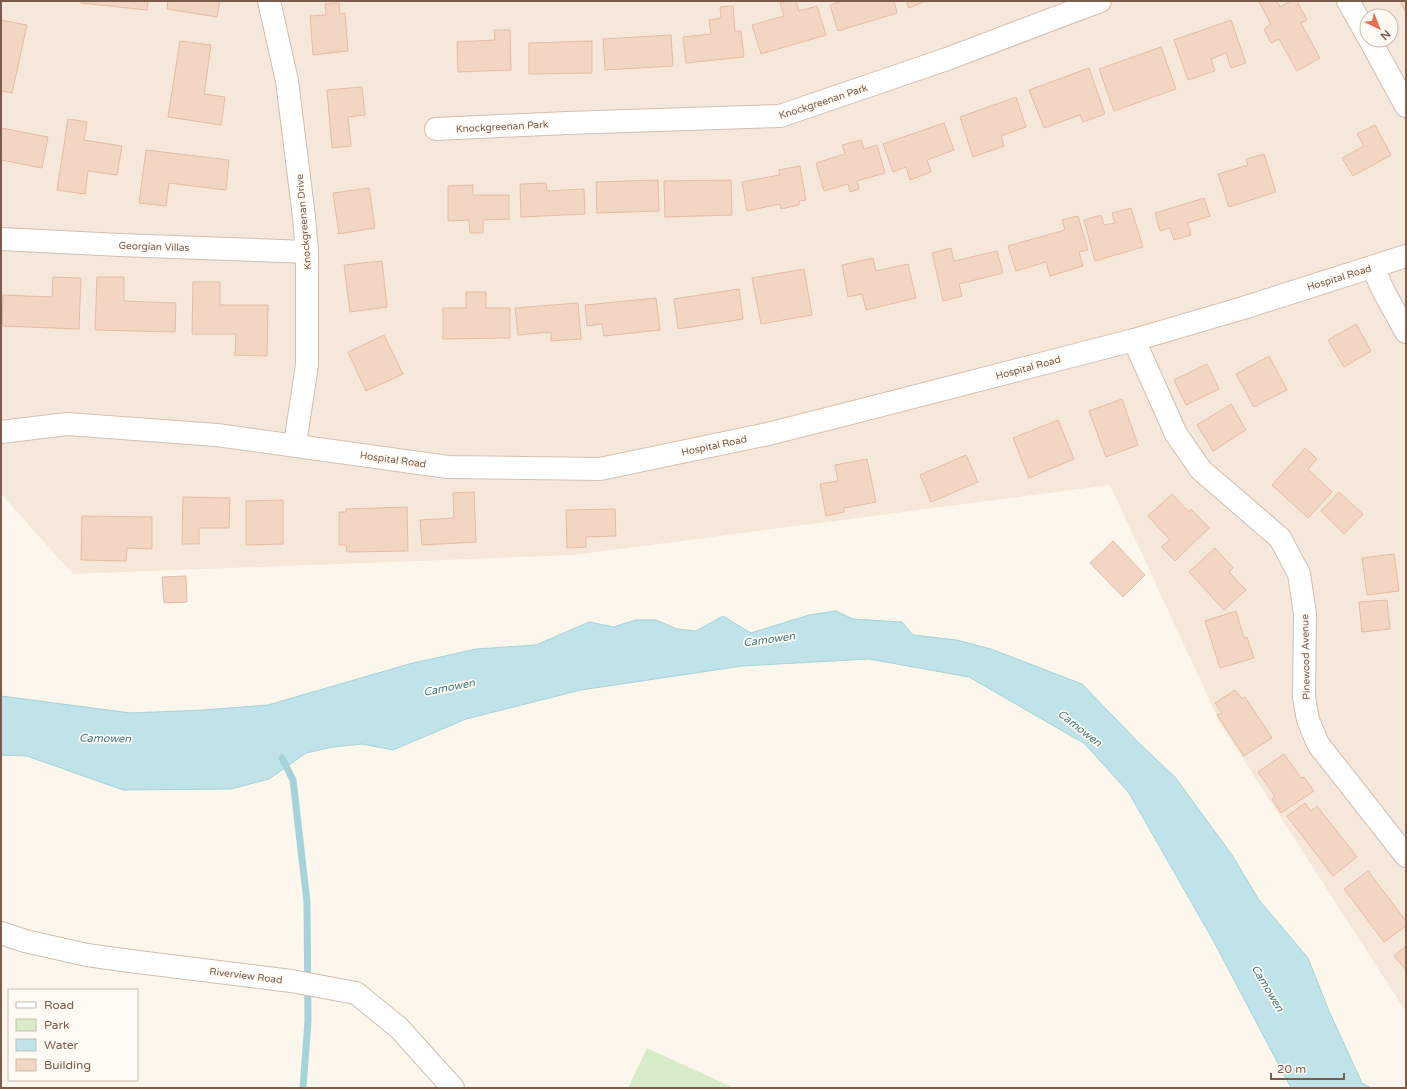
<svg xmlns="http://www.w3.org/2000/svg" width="1407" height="1089" viewBox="0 0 1407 1089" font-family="'Varela Round',sans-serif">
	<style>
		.residential { fill: #f5e8da; fill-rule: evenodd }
		.green { fill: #d8ecc9 }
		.water { fill: #bfe3e8; stroke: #a5d3da }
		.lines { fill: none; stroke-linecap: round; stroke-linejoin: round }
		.stream { stroke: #a5d3da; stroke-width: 7 }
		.building { fill: #f3d5c3; stroke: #e6bba3 }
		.street-casing { stroke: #d1beb0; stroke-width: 24 }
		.secondary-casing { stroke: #d6c0b0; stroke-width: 24 }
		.street { stroke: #fff; stroke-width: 22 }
		.secondary { stroke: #fff; stroke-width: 22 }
		.labels { text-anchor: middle; stroke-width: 3.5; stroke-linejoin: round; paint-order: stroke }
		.street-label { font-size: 10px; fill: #7a5c4d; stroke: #fffaf3 }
		.water-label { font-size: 11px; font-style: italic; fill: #437c86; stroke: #fffaf3 }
	</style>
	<rect width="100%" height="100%" fill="#fdf6ec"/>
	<path class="residential" d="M1,1H1406V1012L1220,723L1110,485L574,555L73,574L1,494ZM1367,16H1391V40H1367Z"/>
	<polygon class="green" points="647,1048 734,1088 628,1088"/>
	<polygon class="water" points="836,611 853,619 902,622 913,635 957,640 991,649 1082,684 1141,745 1175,777 1232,855 1259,900 1308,958 1329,1011 1362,1083 1371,1088 1291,1088 1213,940 1129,793 1085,744 969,677 869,659 742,666 581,690 466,719 393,750 362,744 333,747 306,753 269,779 231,789 123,790 27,756 1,755 1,696 131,713 203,710 268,705 409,664 476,649 536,645 589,622 614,627 635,620 656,620 677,629 696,631 723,616 751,633 809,615"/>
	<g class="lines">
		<polyline class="stream" points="282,758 293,780 307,902 308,1021 303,1088"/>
	</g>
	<g class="building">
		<polygon points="81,1 148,1 147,10 81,3"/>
		<polygon points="168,1 220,1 217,17 167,9"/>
		<polygon points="788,1 796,1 799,11 817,6 826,35 761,54 752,25 784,16 780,3"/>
		<polygon points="842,1 894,1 897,13 838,31 830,5"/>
		<polygon points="906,1 926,1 909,8"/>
		<polygon points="1261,1 1277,1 1280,7 1291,1 1297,1 1307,20 1301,23 1320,58 1297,71 1279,39 1271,43 1264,29 1271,24 1259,2"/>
		<polygon points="1400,1 1406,1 1406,12"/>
		<polygon points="339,3 340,14 345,13 348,51 313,55 310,16 326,15 325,4"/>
		<polygon points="733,6 735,31 741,31 744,57 686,63 683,37 711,34 709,20 721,18 720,7"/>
		<polygon points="1,20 27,25 12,93 1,91"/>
		<polygon points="1231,20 1246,63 1231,68 1226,53 1211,59 1215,71 1188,80 1174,40"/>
		<polygon points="494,30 510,30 511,70 458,72 457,42 495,40"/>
		<polygon points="671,35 673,66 605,70 603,39"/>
		<polygon points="180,41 211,45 204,94 225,97 221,125 168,117"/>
		<polygon points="592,41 592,73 529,74 529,43"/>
		<polygon points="1161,47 1176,89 1114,111 1099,69"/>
		<polygon points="1089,68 1105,114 1083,122 1080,115 1044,128 1029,90"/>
		<polygon points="362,87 365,115 348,117 351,146 332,148 327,90"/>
		<polygon points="1016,97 1026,127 1001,136 1004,146 973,157 960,117"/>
		<polygon points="68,119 87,122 84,140 122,146 117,175 88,171 85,194 57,190"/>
		<polygon points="944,123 954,150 927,160 931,172 910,180 906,167 893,172 883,144"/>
		<polygon points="1375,125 1391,155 1353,176 1342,158 1364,146 1357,134"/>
		<polygon points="1,128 48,137 42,168 1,160"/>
		<polygon points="861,140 864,149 877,145 885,173 857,181 859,189 850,192 848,184 824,191 816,163 845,154 842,145"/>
		<polygon points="146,150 229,160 226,190 169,183 166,206 139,203"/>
		<polygon points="1264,154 1276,192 1229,207 1218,174 1248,165 1246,159"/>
		<polygon points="800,166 806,200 799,201 799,205 781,209 780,204 747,211 742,182 780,175 779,170"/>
		<polygon points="658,180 659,211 597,213 596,182"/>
		<polygon points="731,180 732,215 665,217 664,181"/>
		<polygon points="546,183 547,191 584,189 585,214 521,217 520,184"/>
		<polygon points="473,185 473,195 509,195 509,219 483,220 483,233 470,233 469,220 448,221 448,186"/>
		<polygon points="369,188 375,228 339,234 333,193"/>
		<polygon points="1204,198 1210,216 1188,223 1191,235 1174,240 1170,228 1160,231 1155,213"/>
		<polygon points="1131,208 1143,247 1095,261 1084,220 1101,215 1104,225 1115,223 1112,213"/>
		<polygon points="1078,216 1088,250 1079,252 1083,266 1050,276 1046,262 1016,271 1008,246 1065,230 1062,220"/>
		<polygon points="951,248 954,261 997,251 1003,273 959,284 962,296 943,301 932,253"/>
		<polygon points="873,258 876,271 908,264 916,298 866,310 862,294 848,297 842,265"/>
		<polygon points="382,261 387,307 350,312 344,265"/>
		<polygon points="804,269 812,315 761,324 752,278"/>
		<polygon points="53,277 81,278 79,329 2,326 3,295 52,297"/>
		<polygon points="97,277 124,277 124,301 176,303 175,332 95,330"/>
		<polygon points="193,282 220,282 220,305 268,305 267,356 235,355 236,334 192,334"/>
		<polygon points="739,289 743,319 678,329 674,299"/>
		<polygon points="466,292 486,292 486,308 510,308 510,338 443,339 443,308 466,308"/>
		<polygon points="656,298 660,330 604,336 602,324 587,326 585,305"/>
		<polygon points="578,303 581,339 551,341 551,332 518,335 515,308"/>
		<polygon points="1356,324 1371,351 1344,367 1328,340"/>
		<polygon points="384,335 403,374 366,391 348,352"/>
		<polygon points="1269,356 1287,390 1254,407 1236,374"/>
		<polygon points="1207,364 1219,389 1186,405 1174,380"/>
		<polygon points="1122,399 1138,445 1106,457 1089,411"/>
		<polygon points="1231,404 1246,430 1213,451 1197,425"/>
		<polygon points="1058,420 1074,459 1029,478 1013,438"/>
		<polygon points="1305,448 1317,459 1308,469 1332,492 1308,518 1272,485"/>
		<polygon points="966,455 978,482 931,502 920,475"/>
		<polygon points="867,459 876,502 844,508 844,512 826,516 820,484 838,481 835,465"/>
		<polygon points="474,492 476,542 422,545 420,520 454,518 453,493"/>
		<polygon points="1339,492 1363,514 1344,534 1321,511"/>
		<polygon points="1172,494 1189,512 1191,509 1209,528 1175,561 1161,547 1170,540 1148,516"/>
		<polygon points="183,497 230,498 229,528 199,528 199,544 182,544"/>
		<polygon points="283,500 283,544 246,545 246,501"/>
		<polygon points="407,507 408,551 347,552 346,545 339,545 339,512 346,512 346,509"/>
		<polygon points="615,509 616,536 586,537 586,547 567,548 566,510"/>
		<polygon points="82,516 152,517 152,549 127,548 126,561 81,560"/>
		<polygon points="1113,541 1145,575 1123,597 1090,563"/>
		<polygon points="1215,548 1233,568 1229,572 1246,590 1224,610 1189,572"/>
		<polygon points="1394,554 1399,591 1367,595 1362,558"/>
		<polygon points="186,576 187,602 164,603 162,577"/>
		<polygon points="1387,600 1390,629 1362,632 1359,602"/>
		<polygon points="1236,611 1244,638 1247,637 1254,658 1220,668 1205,621"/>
		<polygon points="1235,690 1242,699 1245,697 1272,738 1244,756 1217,715 1222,713 1215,703"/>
		<polygon points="1284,754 1301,778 1304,777 1314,791 1281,813 1272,799 1275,796 1258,772"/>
		<polygon points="1305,803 1311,811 1317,806 1357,857 1333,876 1287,816"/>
		<polygon points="1368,871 1406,921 1406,926 1384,942 1344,889"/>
		<polygon points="1406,946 1406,970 1394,956"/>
	</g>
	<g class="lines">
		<g class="street-casing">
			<g id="street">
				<polyline points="269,1 287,81 304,217 307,252 307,365 295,444"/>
				<polyline points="1348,1 1367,35"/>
				<polyline points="1370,40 1406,106"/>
				<polyline points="436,129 567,123 780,116 947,59 1100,1"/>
				<polyline points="1,239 120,245 307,252"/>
				<polyline points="1373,267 1383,290 1406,332"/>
				<polyline points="1134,340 1176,434 1201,470 1280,538 1299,574 1305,614 1304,697 1308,720 1318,744 1406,856"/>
				<polyline points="1,933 25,941 87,955 130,961 291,981 356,993 399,1028 453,1088"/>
			</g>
		</g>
		<g class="secondary-casing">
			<polyline id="secondary" points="1,432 67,424 217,435 448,467 600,469 768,434 847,414 1134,340 1243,308 1406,256"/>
		</g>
		<use href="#street" class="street"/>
		<use href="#secondary" class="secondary"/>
	</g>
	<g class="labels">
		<g class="street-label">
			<text transform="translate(823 101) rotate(-18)" y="4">Knockgreenan Park</text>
			<text transform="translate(502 126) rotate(-3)" y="4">Knockgreenan Park</text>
			<text transform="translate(303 222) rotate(-95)" y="4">Knockgreenan Drive</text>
			<text transform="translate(154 246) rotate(2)" y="4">Georgian Villas</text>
			<text transform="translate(1339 277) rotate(-17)" y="4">Hospital Road</text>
			<text transform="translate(1028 367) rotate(-15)" y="4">Hospital Road</text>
			<text transform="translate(714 445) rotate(-12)" y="4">Hospital Road</text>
			<text transform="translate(393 459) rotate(8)" y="4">Hospital Road</text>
			<text transform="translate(1305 657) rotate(-91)" y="4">Pinewood Avenue</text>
			<text transform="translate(246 975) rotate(7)" y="4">Riverview Road</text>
		</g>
		<g class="water-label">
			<text transform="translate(769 639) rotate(-8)" y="4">Camowen</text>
			<text transform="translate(449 687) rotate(-11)" y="4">Camowen</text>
			<text transform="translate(1080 728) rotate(38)" y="4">Camowen</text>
			<text transform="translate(105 738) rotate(1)" y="4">Camowen</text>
			<text transform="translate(1268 988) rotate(59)" y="4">Camowen</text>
		</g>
	</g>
	<rect width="1407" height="1089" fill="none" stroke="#7a5c4d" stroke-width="4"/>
	<rect x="8" y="989" width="130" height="92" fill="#fffaf3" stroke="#cabbb1"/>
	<rect x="16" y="1002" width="20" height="6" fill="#ffffff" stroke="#cabbb1"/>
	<text x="44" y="1009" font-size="12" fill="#7a5c4d">Road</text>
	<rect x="16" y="1019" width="20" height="12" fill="#d8ecc9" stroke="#cabbb1"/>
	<text x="44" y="1029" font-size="12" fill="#7a5c4d">Park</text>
	<rect x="16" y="1039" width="20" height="12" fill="#bfe3e8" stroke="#cabbb1"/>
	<text x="44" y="1049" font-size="12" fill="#7a5c4d">Water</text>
	<rect x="16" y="1059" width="20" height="12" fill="#f3d5c3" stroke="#cabbb1"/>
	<text x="44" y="1069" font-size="12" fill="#7a5c4d">Building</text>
	<g transform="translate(1379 28) rotate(137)"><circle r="19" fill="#fffaf3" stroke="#cabbb1"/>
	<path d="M0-3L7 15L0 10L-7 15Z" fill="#e76f51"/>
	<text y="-6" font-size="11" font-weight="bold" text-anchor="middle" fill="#7a5c4d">N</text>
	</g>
	<path d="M1271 1073v6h73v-6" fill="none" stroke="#7a5c4d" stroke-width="2"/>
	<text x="1277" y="1073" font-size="12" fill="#7a5c4d" stroke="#fffaf3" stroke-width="3" paint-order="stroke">20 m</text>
</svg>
